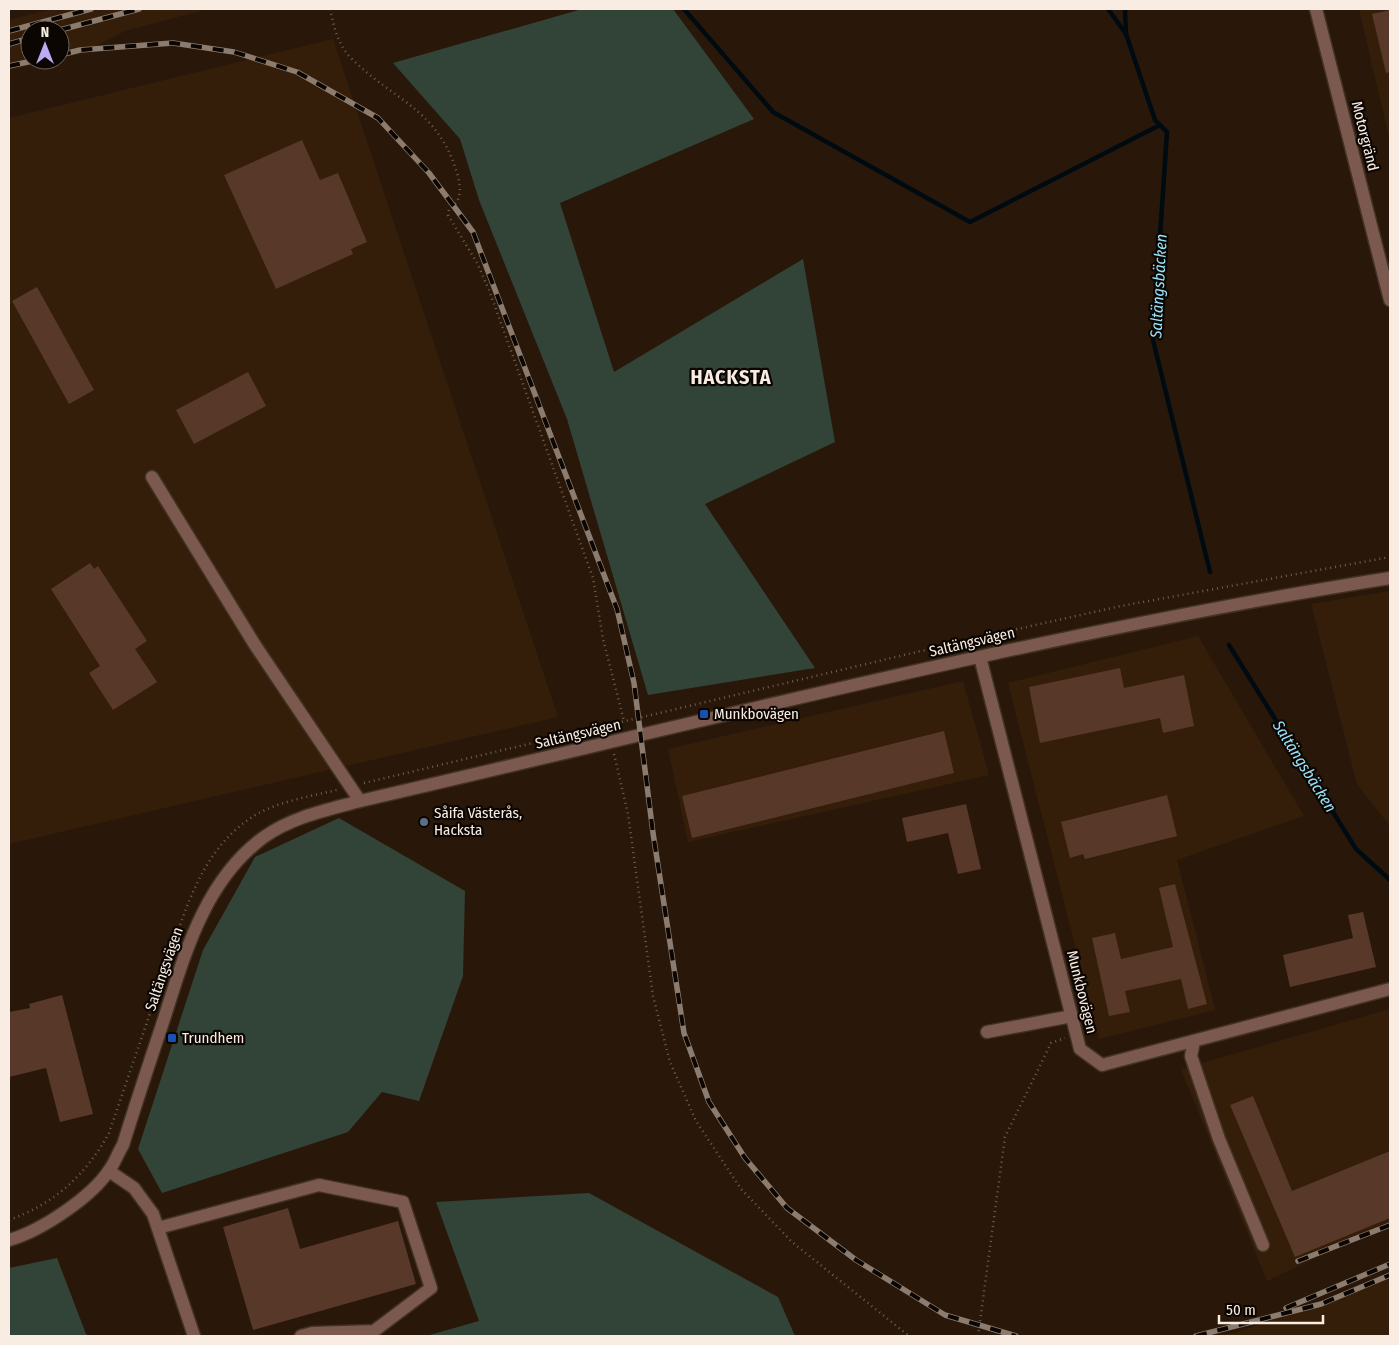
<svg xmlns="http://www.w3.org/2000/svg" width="1399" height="1345" viewBox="0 0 1399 1345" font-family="'Fira Sans Condensed',sans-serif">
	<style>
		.built { fill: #341e09 }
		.green { fill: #314437 }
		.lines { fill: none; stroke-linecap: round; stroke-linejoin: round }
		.stream { stroke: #000b11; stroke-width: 4.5 }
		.building { fill: #573829 }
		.minor-casing { stroke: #423223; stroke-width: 15 }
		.path { stroke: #6f6052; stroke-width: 2.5; stroke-dasharray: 1 4; stroke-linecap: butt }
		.minor { stroke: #7c594e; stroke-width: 12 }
		.rail-casing { stroke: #8b7c6f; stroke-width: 5.5 }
		.rail { stroke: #0c0602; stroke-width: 4; stroke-dasharray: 11; stroke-linecap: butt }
		.transit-dot { fill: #1a4fb4; stroke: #0c0602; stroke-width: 2 }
		.service-dot { fill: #5c6f8a; stroke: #0c0602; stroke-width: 2 }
		.labels { text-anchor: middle; stroke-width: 4.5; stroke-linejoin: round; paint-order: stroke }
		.street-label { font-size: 15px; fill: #f9ede3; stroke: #0c0602 }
		.poi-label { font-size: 15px; fill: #f9ede3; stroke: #0c0602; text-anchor: start }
		.water-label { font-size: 16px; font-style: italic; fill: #98e3fa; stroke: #0c0602 }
		.district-label { font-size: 20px; font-weight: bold; letter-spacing: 1px; fill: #f9ede3; stroke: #0c0602 }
	</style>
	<rect width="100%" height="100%" fill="#291809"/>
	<g class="built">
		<polygon points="52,9 207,9 125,31 80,54 60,58 60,30 30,30 30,60 52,60 9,70 9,20"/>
		<polygon points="1359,9 1390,9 1390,141"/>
		<polygon points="333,39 558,717 9,844 9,118"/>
		<polygon points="1390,591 1390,826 1357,784 1311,604"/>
		<polygon points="1198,636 1304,816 1177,860 1215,1010 1099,1039 1008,683"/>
		<polygon points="963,681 989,775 688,842 668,749"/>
		<polygon points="1390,1009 1390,1223 1267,1281 1181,1069"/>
		<polygon points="1390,1277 1390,1336 1207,1336 1235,1333"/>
	</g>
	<g class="green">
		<polygon points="582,9 673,9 754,119 560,203 614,372 803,259 835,442 705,504 815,668 648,695 567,419 479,200 460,139 393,63"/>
		<polygon points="339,818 465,891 463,976 419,1101 382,1092 348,1132 162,1193 138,1149 203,950 255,857"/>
		<polygon points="589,1193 778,1297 795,1336 426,1336 479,1321 436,1202"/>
		<polygon points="57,1258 86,1334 89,1336 9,1336 9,1268"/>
	</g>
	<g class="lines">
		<g class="stream">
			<polyline points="684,9 773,112 970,222 1160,125"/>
			<polyline points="1108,9 1126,34"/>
			<polyline points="1125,9 1126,34 1155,120 1167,132 1153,340 1210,572"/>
			<polyline points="1229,645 1356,849 1390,880"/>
		</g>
	</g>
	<g class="building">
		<polygon points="1390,10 1390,72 1386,73 1372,14"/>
		<polygon points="302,140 320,180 338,173 367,242 351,249 353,254 276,289 224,175"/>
		<polygon points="37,287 94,390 69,404 12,301"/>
		<polygon points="248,372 266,406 194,444 176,410"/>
		<polygon points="90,563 94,569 98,566 147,641 135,649 157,682 113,710 89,673 100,666 51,589"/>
		<polygon points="1120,668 1124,688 1184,675 1194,726 1163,733 1160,718 1040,743 1029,687"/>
		<polygon points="944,731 954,773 692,838 682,796"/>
		<polygon points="1167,795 1177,836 1085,859 1083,854 1070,858 1061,822"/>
		<polygon points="966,804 981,869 958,874 948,833 907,842 902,818"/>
		<polygon points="1175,884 1207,1004 1188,1009 1181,979 1125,991 1130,1012 1109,1016 1092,938 1115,933 1121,959 1173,947 1159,888"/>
		<polygon points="1363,912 1376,967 1290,987 1283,955 1353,938 1348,915"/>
		<polygon points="62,995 93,1114 60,1122 46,1068 9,1077 9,1012 30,1008 29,1004"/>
		<polygon points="1253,1096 1292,1191 1390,1151 1390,1218 1295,1257 1230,1105"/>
		<polygon points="288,1208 300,1249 398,1221 416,1284 253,1330 223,1227"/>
	</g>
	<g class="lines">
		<g class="minor-casing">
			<g id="minor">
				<polyline points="1316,9 1390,300"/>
				<polyline points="152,477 255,645 360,801"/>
				<polyline points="980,657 1080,1049 1102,1065 1390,989"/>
				<polyline points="987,1032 1072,1016"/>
				<polyline points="1194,1041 1191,1056 1219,1139 1263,1245"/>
				<polyline points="109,1171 134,1188 153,1214 194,1336"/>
				<polyline points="158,1228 319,1185 403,1202 431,1288 374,1331 312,1333 301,1336"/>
				<path d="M9,1240C41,1231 92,1197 110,1169C115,1162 118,1153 123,1145C136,1103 150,1061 164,1019C185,953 205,880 264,837C292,817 327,810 360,801C702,722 1043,633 1390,578"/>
			</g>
		</g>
		<g class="path">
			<path d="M330,9C334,26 337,43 350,57C394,102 438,107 458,176C461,189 462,201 449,209L448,215L477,263L489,290L593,578L603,639L624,721"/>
			<polyline points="614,754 628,814 653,996 670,1062 696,1121 741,1189 792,1242 909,1336"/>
			<polyline points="364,783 959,642 1121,606 1390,557"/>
			<path d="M170,953C189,900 205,845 257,814C281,801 311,796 337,790"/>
			<path d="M9,1220C54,1204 86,1175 109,1133L159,987"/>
			<polyline points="978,1336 1005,1137 1051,1043 1065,1038"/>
		</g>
		<use href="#minor" class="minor"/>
		<g class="rail-casing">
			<g id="rail">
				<polyline points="60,30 139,9"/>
				<polyline points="9,31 91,9"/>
				<polyline points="9,44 30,38"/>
				<polyline points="60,55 80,50 173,43 234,52 297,72 378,118 429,173 473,232 617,609 634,683 653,833 684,1033 709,1102 745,1158 787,1208 856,1260 945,1315 1016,1336"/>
				<polyline points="9,66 37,60"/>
				<polyline points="1298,1261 1390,1225"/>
				<polyline points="1286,1308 1390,1264"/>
				<polyline points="1196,1336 1321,1304 1390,1275"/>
			</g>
		</g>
		<use href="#rail" class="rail"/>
	</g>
	<g class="transit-dot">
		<rect x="699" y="709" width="10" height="10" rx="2.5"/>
		<rect x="167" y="1033" width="10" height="10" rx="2.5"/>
	</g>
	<circle class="service-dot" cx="424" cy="822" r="5"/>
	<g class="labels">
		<g class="street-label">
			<text transform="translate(1365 136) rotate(76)" y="5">Motorgränd</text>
			<text transform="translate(972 642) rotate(-13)" y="5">Saltängsvägen</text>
			<text transform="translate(578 734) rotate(-13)" y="5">Saltängsvägen</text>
			<text transform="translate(164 969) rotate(-71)" y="5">Saltängsvägen</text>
			<text transform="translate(1082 992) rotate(76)" y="5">Munkbovägen</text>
		</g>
		<g class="poi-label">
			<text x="714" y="719">Munkbovägen</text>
			<text x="434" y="818">Såifa Västerås,<tspan x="434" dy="17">Hacksta</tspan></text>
			<text x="182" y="1043">Trundhem</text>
		</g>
		<g class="water-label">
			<text transform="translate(1158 286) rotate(-87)" y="6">Saltängsbäcken</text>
			<text transform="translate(1305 766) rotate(58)" y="6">Saltängsbäcken</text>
		</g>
		<g class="district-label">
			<text x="731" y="384">HACKSTA</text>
		</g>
	</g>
	<rect width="1399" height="1345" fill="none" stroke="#f9ede3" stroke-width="20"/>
	<g transform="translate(45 45)"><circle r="24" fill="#0c0602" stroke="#6b625c"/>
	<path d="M0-4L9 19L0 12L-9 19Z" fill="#bea9f4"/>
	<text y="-8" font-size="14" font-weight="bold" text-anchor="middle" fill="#f9ede3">N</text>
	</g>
	<path d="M1219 1315v8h104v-8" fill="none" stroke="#f9ede3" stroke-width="2.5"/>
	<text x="1226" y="1315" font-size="15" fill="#f9ede3" stroke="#0c0602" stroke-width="4" paint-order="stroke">50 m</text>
</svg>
